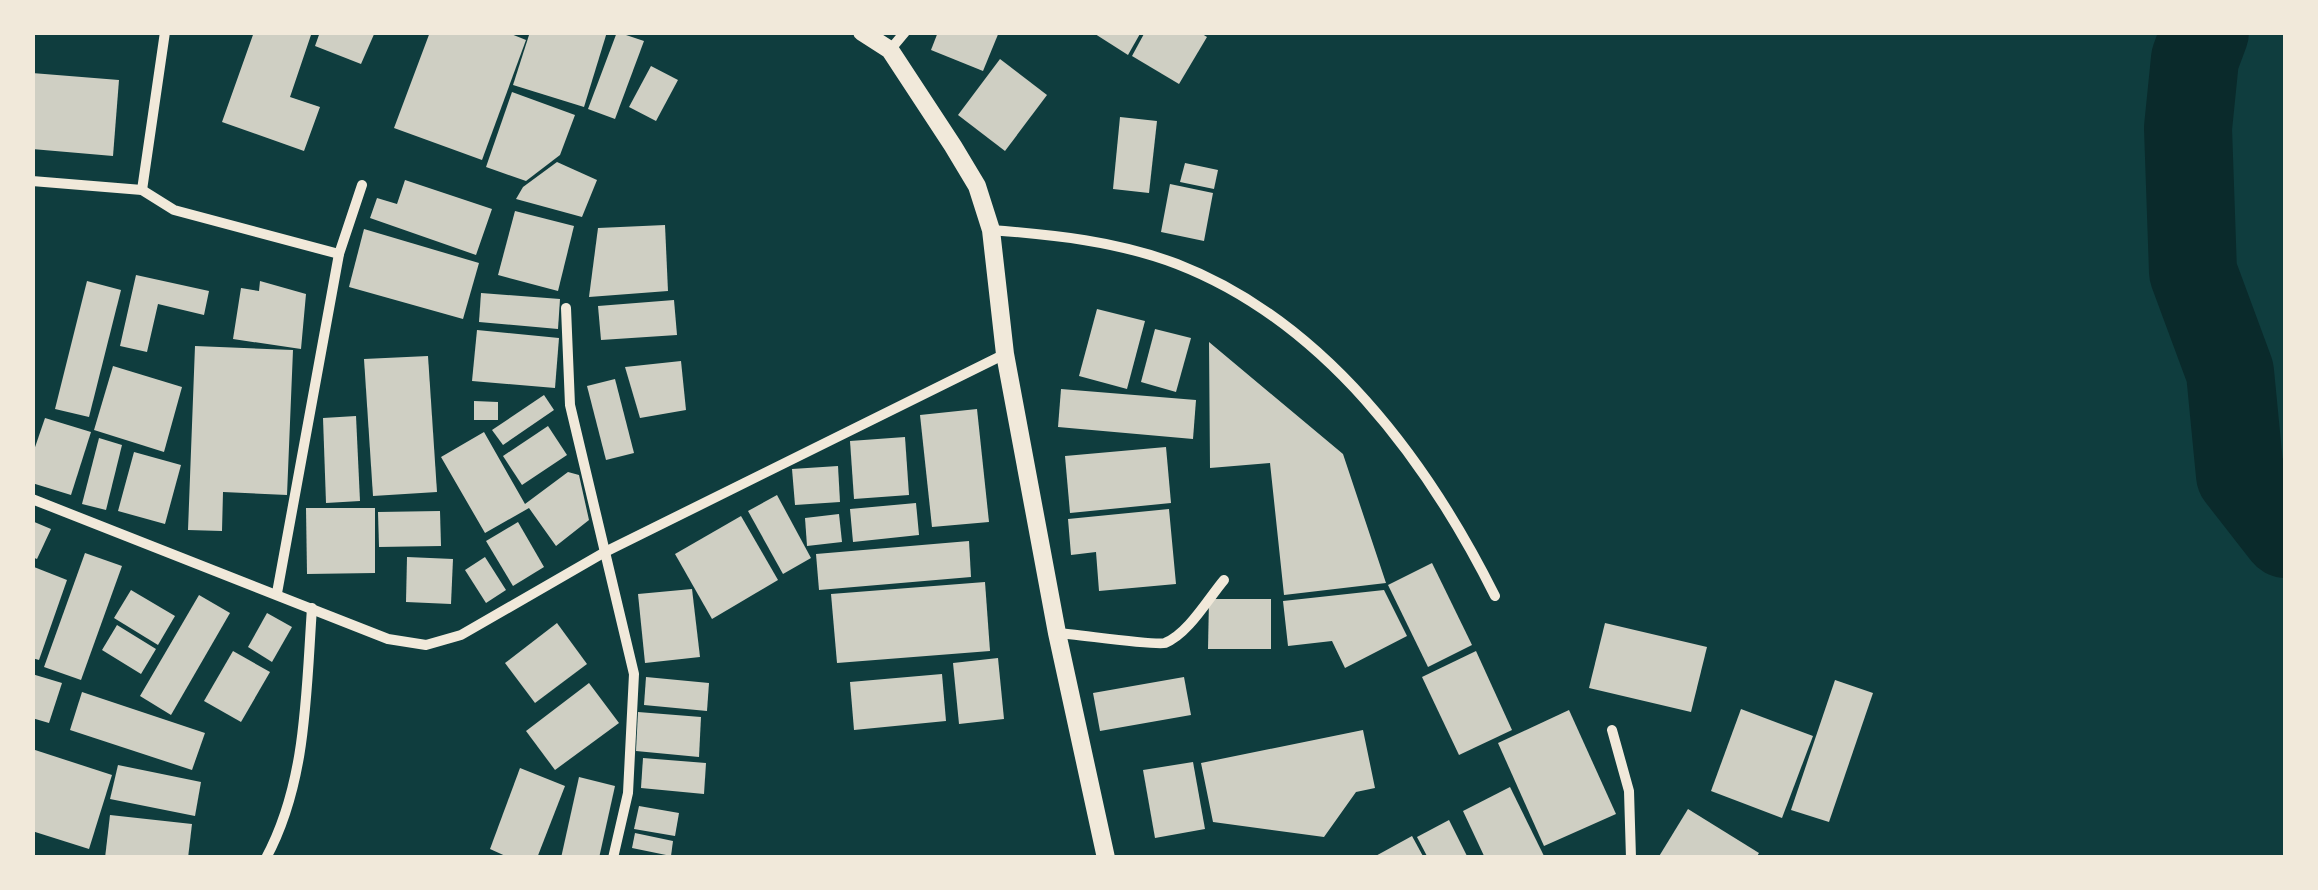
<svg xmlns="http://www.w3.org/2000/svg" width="2318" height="890" viewBox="0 0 2318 890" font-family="Bitter,serif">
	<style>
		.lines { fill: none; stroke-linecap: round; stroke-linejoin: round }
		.river { stroke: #0a2a2b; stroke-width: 88 }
		.building { fill: #cfcfc3 }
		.minor { stroke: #f1e9da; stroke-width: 10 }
		.tertiary { stroke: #f1e9da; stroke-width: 18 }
	</style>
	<rect width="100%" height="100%" fill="#0f3d3e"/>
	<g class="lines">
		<polyline class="river" points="2205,32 2195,59 2188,128 2193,272 2230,372 2240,475 2286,534"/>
	</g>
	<g class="building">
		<polygon points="254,32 312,32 290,97 320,107 304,151 222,122"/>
		<polygon points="320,32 375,32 361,64 315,46"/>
		<polygon points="430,32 506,32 526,40 482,160 394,128"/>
		<polygon points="530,32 607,32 584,107 513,85"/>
		<polygon points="617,32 644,41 615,119 588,109"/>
		<polygon points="938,32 999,32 983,71 931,50"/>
		<polygon points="1092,32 1141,32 1128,55"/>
		<polygon points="1145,32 1199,32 1207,37 1179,84 1132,56"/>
		<polygon points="1000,59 1047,95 1005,151 958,115"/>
		<polygon points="651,66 678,80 656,121 629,107"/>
		<polygon points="32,73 119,80 113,156 32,149"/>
		<polygon points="512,92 575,115 560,155 526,181 486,167"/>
		<polygon points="1120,117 1157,121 1149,193 1113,189"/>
		<polygon points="557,162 597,180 582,217 516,199 523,187"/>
		<polygon points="1185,163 1218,170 1214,189 1180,182"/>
		<polygon points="405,180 492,209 476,255 370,218 377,198 397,204"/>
		<polygon points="1170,184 1213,193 1204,241 1161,232"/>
		<polygon points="515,211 574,226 558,291 498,275"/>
		<polygon points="665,225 668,291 589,297 598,228"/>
		<polygon points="364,229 479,263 463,319 349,287"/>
		<polygon points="136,275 209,291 204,315 158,304 147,352 120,346"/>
		<polygon points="87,281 121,290 89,417 55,409"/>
		<polygon points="260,281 306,294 301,349 233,339 241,288 259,291"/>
		<polygon points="481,293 560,299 558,329 479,322"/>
		<polygon points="674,300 677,335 601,340 598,306"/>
		<polygon points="1097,309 1145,321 1127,389 1079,376"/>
		<polygon points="1155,329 1191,338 1176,392 1141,382"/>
		<polygon points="477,330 559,338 555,388 472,381"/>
		<polygon points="1209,342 1343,454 1386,583 1284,595 1270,463 1210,468"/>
		<polygon points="195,346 293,350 287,495 223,492 222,531 188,530"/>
		<polygon points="428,356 437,492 373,496 364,359"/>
		<polygon points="681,361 686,410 640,418 625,367"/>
		<polygon points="113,366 182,387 164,452 94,430"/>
		<polygon points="615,379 634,453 606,460 587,386"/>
		<polygon points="1061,389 1196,400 1193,439 1058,427"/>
		<polygon points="544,395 554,410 503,445 492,430"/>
		<polygon points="474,401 498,402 498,420 474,420"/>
		<polygon points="977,409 989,522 932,527 920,415"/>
		<polygon points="356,416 360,501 326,503 323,418"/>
		<polygon points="45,418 91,432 71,495 32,483 32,456"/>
		<polygon points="548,426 567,455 522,485 503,456"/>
		<polygon points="484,432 525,504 568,472 579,475 589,520 556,546 529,508 485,533 441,457"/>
		<polygon points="905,437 909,495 854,499 850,441"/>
		<polygon points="99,438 122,445 106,510 82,504"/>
		<polygon points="1166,447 1171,503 1070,513 1065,456"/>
		<polygon points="134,452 181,465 165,524 118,511"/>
		<polygon points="838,466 840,502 795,505 792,469"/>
		<polygon points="777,495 811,558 783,574 748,511"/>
		<polygon points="916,503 919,535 853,542 850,509"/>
		<polygon points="306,508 375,508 375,573 307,574"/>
		<polygon points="1169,509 1176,584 1099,591 1096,552 1071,555 1068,519"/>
		<polygon points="440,511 441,546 379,547 378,512"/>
		<polygon points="839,514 842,542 807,546 805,518"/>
		<polygon points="741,516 778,580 712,619 675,554"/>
		<polygon points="32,521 51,529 37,559 32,557"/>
		<polygon points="518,522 544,567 513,586 486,541"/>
		<polygon points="969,541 971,577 819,590 816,554"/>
		<polygon points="85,553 122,566 81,680 44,667"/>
		<polygon points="407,557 453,559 451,604 406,602"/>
		<polygon points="485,557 506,590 486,603 465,570"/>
		<polygon points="1432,563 1472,645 1428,667 1388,585"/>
		<polygon points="34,567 67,580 39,660 32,658"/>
		<polygon points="985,582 990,651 837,663 831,594"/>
		<polygon points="692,589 700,657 645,663 638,594"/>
		<polygon points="131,590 175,616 158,645 114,618"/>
		<polygon points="1384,590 1407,636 1345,668 1332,641 1288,646 1283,601"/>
		<polygon points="199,595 230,613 171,715 140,696"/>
		<polygon points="1209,599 1271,599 1271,649 1208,649"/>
		<polygon points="267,613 292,627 272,662 248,647"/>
		<polygon points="557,623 587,664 535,703 505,663"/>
		<polygon points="1605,623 1707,647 1691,712 1589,688"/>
		<polygon points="117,625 156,649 141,674 102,650"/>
		<polygon points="233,651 270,672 241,722 204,701"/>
		<polygon points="1476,651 1512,730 1459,755 1422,677"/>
		<polygon points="998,658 1004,719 959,724 953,663"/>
		<polygon points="32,674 62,683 49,723 32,718"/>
		<polygon points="942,674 946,721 854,730 850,682"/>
		<polygon points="646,677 709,683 707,711 644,705"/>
		<polygon points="1184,677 1191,715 1100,731 1093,693"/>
		<polygon points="1835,680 1873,693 1829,822 1791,810"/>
		<polygon points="589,683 619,723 555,770 526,731"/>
		<polygon points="82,692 205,733 192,770 70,730"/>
		<polygon points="1741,709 1813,736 1782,818 1711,791"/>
		<polygon points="1569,710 1616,814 1544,846 1498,743"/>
		<polygon points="638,712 701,717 699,757 636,751"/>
		<polygon points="1363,730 1375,788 1356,792 1324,837 1213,822 1201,763"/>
		<polygon points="32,749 112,775 89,849 32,831"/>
		<polygon points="643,758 706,763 704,794 641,788"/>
		<polygon points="1193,762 1205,829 1155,838 1143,770"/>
		<polygon points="118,765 201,782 195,816 110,799"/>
		<polygon points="520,768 565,786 537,858 510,858 490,849"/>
		<polygon points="579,777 615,786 599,858 561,858"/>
		<polygon points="1510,787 1545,858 1485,858 1463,811"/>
		<polygon points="639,806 679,813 675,836 634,829"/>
		<polygon points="1688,809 1759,853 1756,858 1658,858"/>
		<polygon points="110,815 192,824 188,858 105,858"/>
		<polygon points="1449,820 1468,858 1428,858 1417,837"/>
		<polygon points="635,833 673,841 671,856 632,848"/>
		<polygon points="1412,836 1424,858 1372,858"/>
	</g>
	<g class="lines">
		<g class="minor">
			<polyline points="890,50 905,32"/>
			<polyline points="32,181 142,190 174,210 339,254"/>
			<polyline points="142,190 165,32"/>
			<path d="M991,230C1055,235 1116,241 1177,264C1324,321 1427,460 1495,596"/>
			<polyline points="566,308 570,405 634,674 628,793 613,858"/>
			<polyline points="32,499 388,639 426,645 461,635 605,552 1005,354"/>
			<polyline points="277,593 339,254 362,185"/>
			<path d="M1057,633C1076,634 1155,646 1165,643C1188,634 1208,599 1224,580"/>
			<polyline points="1612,730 1629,791 1631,858"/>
			<path d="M266,858C307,782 306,692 312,608"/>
		</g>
		<polyline class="tertiary" points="862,32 890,50 953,146 977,186 991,230 1005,354 1057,633 1106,858"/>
	</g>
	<rect width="2318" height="890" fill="none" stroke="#f1e9da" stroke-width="70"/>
</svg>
